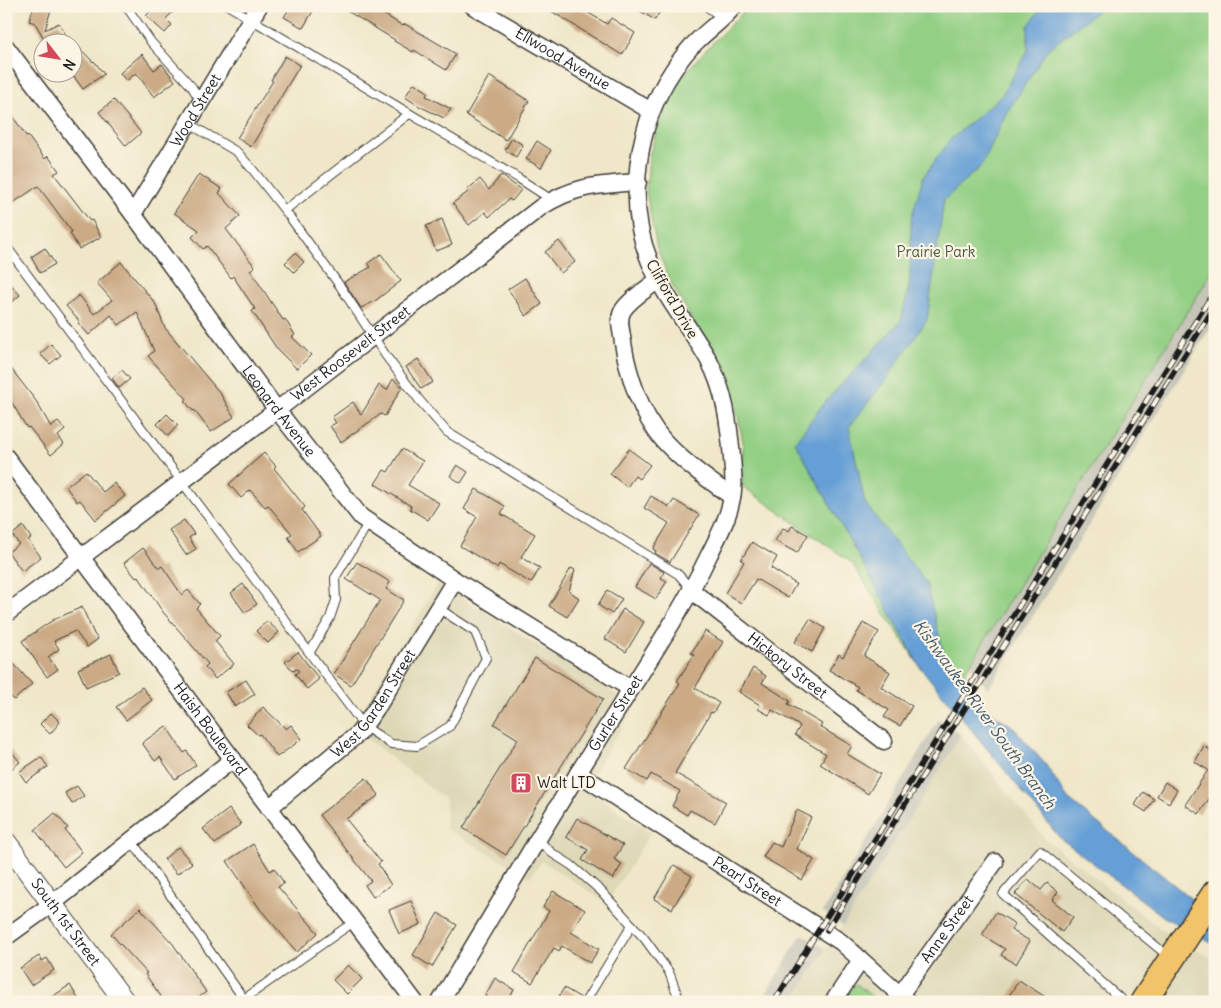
<svg xmlns="http://www.w3.org/2000/svg" width="1221" height="1008" viewBox="0 0 1221 1008" font-family="Delius,sans-serif">
	<style>
		.built { fill: #ded8b7 }
		.industrial { fill: #c5c5b8 }
		.green { fill: #93cf84; stroke: #587650 }
		.water { fill: #659fd5; stroke: #405e78 }
		.building { fill: #cbaa85 }
		.lines { fill: none; stroke-linecap: round; stroke-linejoin: round }
		.service-casing { stroke: #3c3a36; stroke-width: 10 }
		.minor-casing { stroke: #3c3a36; stroke-width: 19 }
		.tertiary-casing { stroke: #3c3a36; stroke-width: 22 }
		.primary-casing { stroke: #3c3a36; stroke-width: 28 }
		.service { stroke: #fff; stroke-width: 8 }
		.minor { stroke: #fff; stroke-width: 16 }
		.tertiary { stroke: #fff; stroke-width: 20 }
		.primary { stroke: #f1c36a; stroke-width: 25 }
		.rail-casing { stroke: #1c1c1c; stroke-width: 5.5 }
		.rail { stroke: #fcf5e5; stroke-width: 4; stroke-dasharray: 11; stroke-linecap: butt }
		.labels { text-anchor: middle; stroke-width: 4.5; stroke-linejoin: round; paint-order: stroke }
		.street-label { font-size: 15px; fill: #1c1c1c; stroke: #fcf5e5 }
		.park-label { font-size: 15px; fill: #465b40; stroke: #fcf5e5 }
		.poi-label { font-size: 15px; fill: #1c1c1c; stroke: #fcf5e5; text-anchor: start }
		.water-label { font-size: 16px; font-style: italic; fill: #3d576f; stroke: #fcf5e5 }
	</style>
	<rect width="100%" height="100%" fill="#fcf5e5"/>
	<filter id="ink" filterUnits="userSpaceOnUse"><feTurbulence type="fractalNoise" baseFrequency=".02" numOctaves="2"/><feDisplacementMap in="SourceGraphic" scale="10" xChannelSelector="R" yChannelSelector="G"/><feConvolveMatrix kernelMatrix="1 2 1 2 8 2 1 2 1" color-interpolation-filters="sRGB"/></filter>
	<filter id="wash" filterUnits="userSpaceOnUse"><feTurbulence type="fractalNoise" baseFrequency=".0096" numOctaves="4" result="noise"/><feDisplacementMap in="SourceGraphic" scale="20" xChannelSelector="R" yChannelSelector="G"/><feGaussianBlur stdDeviation="1.12" result="paint"/><feColorMatrix in="noise" values="0 0 0 0 0 0 0 0 0 0 0 0 0 0 0 0 0 1.4 0 .05"/><feComposite in="paint" operator="in"/></filter>
	<g filter="url(#wash)">
		<rect width="100%" height="100%" fill="#f0e7c9"/>
		<g class="built">
			<polygon points="438,583 635,706 584,788 651,832 607,903 542,861 530,877 446,829 446,800 352,727"/>
			<polygon points="961,735 1045,839 1161,929 1215,960 1215,1002 792,1002 826,949 843,926"/>
		</g>
		<g class="industrial">
			<polygon points="1215,267 1215,320 988,689 970,665"/>
			<polygon points="939,719 961,735 843,926 823,912"/>
			<polygon points="802,934 826,949 792,1002 761,1002"/>
		</g>
		<g class="green">
			<polygon points="749,6 1215,6 1215,267 948,700 920,667 851,562 742,486 743,442 738,417 731,391 717,364 669,279 657,248 646,193 649,157 658,125 669,98 681,78 698,58"/>
			<polygon points="857,984 878,1002 843,1002 850,990"/>
		</g>
		<polygon class="water" points="1043,6 1104,6 1048,49 1006,114 982,165 944,200 927,320 884,382 849,427 865,503 926,583 946,662 977,703 1012,726 1046,765 1068,799 1215,918 1215,945 1164,917 1060,838 920,667 795,442 824,403 901,321 909,287 911,253 911,219 923,177 951,139 1002,95 1028,50 1028,26"/>
		<g id="blocks">
			<g class="building">
				<polygon points="34,6 52,6 45,30 59,23 70,42 46,42 35,23 29,21"/>
				<polygon points="155,6 178,6 166,19 172,25 165,33 146,16"/>
				<polygon points="291,6 316,6 303,28 284,17"/>
				<polygon points="339,6 370,6 403,26 405,24 456,54 446,70 414,50 413,52 394,41 395,40"/>
				<polygon points="543,6 577,6 607,24 611,18 635,33 622,55"/>
				<polygon points="632,6 663,6 655,20"/>
				<polygon points="72,40 93,62 94,61 104,74 83,89 72,74"/>
				<polygon points="142,54 154,70 162,64 175,81 154,97 138,75 136,73 126,81 120,73"/>
				<polygon points="285,56 300,65 251,147 237,138 273,81 271,80"/>
				<polygon points="489,76 529,101 506,140 466,115"/>
				<polygon points="414,83 428,92 426,96 451,109 444,118 419,106 405,97"/>
				<polygon points="114,100 141,133 126,146 99,112"/>
				<polygon points="6,106 26,136 27,135 45,159 48,156 59,171 54,174 90,221 92,220 101,237 79,249 70,233 72,232 38,186 6,208"/>
				<polygon points="512,138 523,145 516,157 505,150"/>
				<polygon points="537,141 551,150 541,168 526,159"/>
				<polygon points="199,174 222,189 219,193 240,216 226,229 255,267 250,270 283,320 285,319 295,335 292,337 311,355 297,369 277,349 252,311 255,309 233,276 231,278 207,246 203,249 192,237 199,230 174,213"/>
				<polygon points="501,175 521,190 512,201 509,199 489,217 485,212 469,225 453,203 468,192 467,190 480,179 489,190"/>
				<polygon points="442,219 452,245 436,251 426,226"/>
				<polygon points="559,241 575,262 561,273 545,252"/>
				<polygon points="45,248 55,264 40,273 31,257"/>
				<polygon points="295,253 304,262 294,272 285,263"/>
				<polygon points="381,254 401,281 375,301 361,308 344,282 371,267 368,263"/>
				<polygon points="121,262 155,303 165,328 220,393 234,417 211,432 194,410 193,411 185,401 187,399 148,356 154,351 137,312 119,325 111,315 89,335 78,323 80,322 66,306 79,295 94,314 112,300 97,283"/>
				<polygon points="525,278 542,304 526,316 508,289"/>
				<polygon points="6,279 20,295 6,307"/>
				<polygon points="51,344 61,355 50,364 40,354"/>
				<polygon points="418,359 433,382 421,389 406,367"/>
				<polygon points="6,362 36,401 51,427 58,422 65,430 58,436 64,444 51,455 29,427 27,428 12,403 6,407"/>
				<polygon points="122,370 130,379 119,388 112,378"/>
				<polygon points="393,379 402,387 385,416 381,414 341,442 330,426 336,423 332,417 353,402 361,415 379,385 387,390"/>
				<polygon points="167,414 178,425 168,436 157,424"/>
				<polygon points="402,449 423,461 408,485 439,503 428,520 410,509 411,506 375,484 384,470 388,472"/>
				<polygon points="629,449 650,465 639,479 635,476 627,487 610,474"/>
				<polygon points="264,453 276,466 274,468 305,507 302,510 321,536 298,552 288,537 292,534 268,505 265,507 250,490 241,498 229,484"/>
				<polygon points="457,465 468,472 461,483 450,476"/>
				<polygon points="86,471 103,492 114,483 125,496 96,520 80,500 77,502 66,487"/>
				<polygon points="476,489 505,506 501,514 535,534 521,557 540,568 531,583 499,564 497,568 460,546 477,517 464,509"/>
				<polygon points="651,496 669,507 674,500 699,515 670,562 655,553 656,551 653,549 669,523 644,508"/>
				<polygon points="184,520 194,534 189,538 196,549 186,555 169,530"/>
				<polygon points="23,526 31,538 28,540 41,557 22,571 8,552 19,544 12,535"/>
				<polygon points="792,526 808,535 797,553 775,541 783,528 789,531"/>
				<polygon points="752,542 777,557 771,568 796,584 788,598 756,579 741,603 725,593 744,562 741,560"/>
				<polygon points="143,548 159,568 162,566 182,595 188,590 200,604 196,608 220,636 215,641 234,664 215,679 205,667 208,664 163,612 138,576 136,578 124,563"/>
				<polygon points="357,562 390,582 386,589 404,600 351,685 334,674 380,600 346,579"/>
				<polygon points="649,563 664,572 661,578 667,581 656,599 635,587"/>
				<polygon points="571,568 575,570 569,591 579,598 567,617 549,606"/>
				<polygon points="243,584 257,604 245,613 231,593"/>
				<polygon points="607,590 622,599 612,614 598,605"/>
				<polygon points="82,607 94,634 98,639 87,647 75,631 54,641 59,649 48,657 58,669 47,677 22,641 53,620"/>
				<polygon points="623,609 644,622 626,652 605,639"/>
				<polygon points="810,619 825,628 812,652 795,642"/>
				<polygon points="267,621 279,632 268,643 256,631"/>
				<polygon points="863,623 879,632 864,656 890,672 881,687 912,706 900,726 884,717 889,710 856,690 858,687 829,670 839,654 843,657"/>
				<polygon points="705,631 723,642 695,688 719,703 713,713 711,712 675,773 726,802 715,823 690,810 687,815 672,806 680,791 651,774 647,781 626,769 680,683 677,681 694,655 691,653"/>
				<polygon points="298,652 319,679 307,689 295,674 299,671 297,669 293,671 285,662"/>
				<polygon points="111,654 119,672 86,687 78,669"/>
				<polygon points="6,655 32,684 14,700 6,693"/>
				<polygon points="535,658 603,699 506,855 463,828 518,739 494,724"/>
				<polygon points="753,668 766,676 762,683 790,701 788,704 822,724 820,727 852,746 847,754 880,774 868,794 820,764 826,754 795,735 800,726 772,710 769,715 758,709 760,705 739,692"/>
				<polygon points="246,680 255,694 235,707 226,692"/>
				<polygon points="142,687 152,700 126,720 116,707"/>
				<polygon points="263,707 286,729 291,725 302,739 277,757 260,734 258,735 247,725"/>
				<polygon points="51,713 60,722 50,734 40,724"/>
				<polygon points="166,726 184,753 187,751 196,765 175,779 160,757 155,761 142,743"/>
				<polygon points="6,745 20,762 6,773"/>
				<polygon points="1204,746 1215,753 1215,790 1199,814 1185,805 1208,770 1195,762"/>
				<polygon points="41,757 48,767 26,782 19,772"/>
				<polygon points="366,778 379,795 346,819 381,862 378,864 391,885 373,897 365,885 371,881 319,815"/>
				<polygon points="1165,782 1177,790 1169,803 1157,796"/>
				<polygon points="77,786 84,796 72,804 65,793"/>
				<polygon points="1143,792 1154,799 1146,812 1135,805"/>
				<polygon points="229,809 241,824 215,844 203,829"/>
				<polygon points="797,810 811,817 797,849 814,860 802,880 763,857 772,842 781,847"/>
				<polygon points="55,813 68,828 65,830 82,852 64,867 35,830"/>
				<polygon points="577,818 623,845 614,859 622,864 613,879 582,860 588,850 566,837"/>
				<polygon points="253,844 270,871 274,868 284,883 278,887 318,933 297,952 260,909 227,861"/>
				<polygon points="178,847 192,863 177,874 164,859"/>
				<polygon points="674,865 692,876 672,909 654,899"/>
				<polygon points="1028,879 1041,890 1047,883 1058,892 1052,900 1073,917 1062,932 1015,894"/>
				<polygon points="553,891 585,910 571,932 599,949 590,963 562,946 559,951 554,948 532,983 514,972 549,911 543,907"/>
				<polygon points="411,901 421,924 399,934 389,910"/>
				<polygon points="140,908 173,944 206,992 192,1002 165,1002 145,974 147,973 111,934"/>
				<polygon points="996,912 1015,924 1011,930 1030,941 1016,964 1001,955 1005,949 982,935"/>
				<polygon points="438,913 457,925 432,967 413,955"/>
				<polygon points="39,956 42,961 47,958 54,970 31,985 20,968"/>
				<polygon points="348,965 362,979 347,994 333,980"/>
				<polygon points="495,978 514,990 507,1002 495,1002 485,996"/>
				<polygon points="1019,980 1053,1002 1005,1002"/>
				<polygon points="70,985 80,1002 44,1002"/>
				<polygon points="564,988 581,998 579,1002 555,1002"/>
			</g>
		</g>
	</g>
	<g filter="url(#ink)">
		<use href="#blocks" fill-opacity="0" stroke="#3c3a36" stroke-width="1"/>
		<g class="lines">
			<g class="service-casing">
				<g id="service">
					<polyline points="126,6 151,42 192,87 201,102"/>
					<polyline points="229,6 518,178 552,200"/>
					<polyline points="706,6 724,19"/>
					<polyline points="188,123 237,152 253,170 289,216 340,286 386,356 420,401 447,432 678,574 691,589"/>
					<polyline points="285,210 409,114"/>
					<polyline points="6,246 364,726 391,744 417,746 450,726 486,658 475,632 438,608"/>
					<polyline points="310,652 330,618 336,600 335,578 369,522"/>
					<polyline points="131,840 246,1002"/>
					<polyline points="538,840 552,853 571,865 601,891 644,938 669,972 680,1002"/>
					<polyline points="244,999 355,921"/>
					<polyline points="585,1002 632,925"/>
					<polyline points="1124,1002 1003,894 1040,851 1168,956"/>
				</g>
			</g>
			<g class="minor-casing">
				<g id="minor">
					<path id="s1" d="M473,6L651,111"/>
					<path id="s2" d="M6,47L133,214L277,410L361,517L455,580L631,689"/>
					<path id="s3" d="M133,214L259,6"/>
					<path d="M658,280C647,289 631,298 623,310C617,320 622,332 623,343C628,375 642,417 664,441C684,463 709,480 732,497"/>
					<path id="s4" d="M6,457L415,1002"/>
					<path id="s5" d="M692,591L884,741"/>
					<path id="s6" d="M6,614L277,410L541,207C575,185 599,185 638,182"/>
					<path id="s7" d="M578,773L841,942L908,1002"/>
					<path id="s8" d="M269,808L359,733L378,706L455,580"/>
					<polyline points="6,937 52,904 233,759"/>
					<path id="s9" d="M900,995L995,862"/>
					<path id="s10" d="M440,1002C498,905 556,807 617,711C649,660 683,609 709,555C718,537 729,517 732,497C735,484 733,470 732,458C729,424 725,390 708,359C690,327 664,297 650,262C625,202 637,125 672,72C679,61 687,50 697,41C710,28 722,21 734,6"/>
					<polyline points="833,1002 861,960"/>
				</g>
			</g>
			<g class="tertiary-casing">
				<g id="tertiary">
					<path id="s11" d="M6,842L125,1002"/>
				</g>
			</g>
			<g class="primary-casing">
				<polyline id="primary" points="1143,1002 1215,893"/>
			</g>
			<use href="#service" class="service"/>
			<use href="#minor" class="minor"/>
			<use href="#tertiary" class="tertiary"/>
			<use href="#primary" class="primary"/>
			<g class="rail-casing">
				<g id="rail">
					<polyline points="827,930 1215,306"/>
					<polyline points="774,1002 1215,290"/>
				</g>
			</g>
			<use href="#rail" class="rail"/>
		</g>
	</g>
	<defs>
		<g id="building-square" transform="scale(1.125)"><rect x="-9" y="-9" width="18" height="18" rx="4" fill="#d1495b" stroke="#fcf5e5"/><path d="M-4-6H4V6H1V3H-1V6H-4ZM-2.5-4.3h1.7v1.8h-1.7ZM.8-4.3h1.7v1.8H.8ZM-2.5-1h1.7V.8h-1.7ZM.8-1h1.7V.8H.8Z" fill="#fff"/></g>
	</defs>
	<g fill-rule="evenodd">
		<use href="#building-square" x="521" y="783"/>
	</g>
	<g class="labels">
		<g class="street-label">
			<text dy="5" stroke="none"><textPath href="#s1" startOffset="104">Ellwood Avenue</textPath></text>
			<text dy="5" stroke="none"><textPath href="#s3" startOffset="121">Wood Street</textPath></text>
			<text transform="translate(672 299) rotate(60)" y="5">Clifford Drive</text>
			<text dy="5" stroke="none"><textPath href="#s6" startOffset="432">West Roosevelt Street</textPath></text>
			<text dy="5" stroke="none"><textPath href="#s2" startOffset="455">Leonard Avenue</textPath></text>
			<text dy="5" stroke="none"><textPath href="#s5" startOffset="121">Hickory Street</textPath></text>
			<text dy="5" stroke="none"><textPath href="#s8" startOffset="149">West Garden Street</textPath></text>
			<text dy="5" stroke="none"><textPath href="#s10" startOffset="338">Gurler Street</textPath></text>
			<text dy="5" stroke="none"><textPath href="#s4" startOffset="340">Haish Boulevard</textPath></text>
			<text dy="5" stroke="none"><textPath href="#s7" startOffset="201">Pearl Street</textPath></text>
			<text dy="5" stroke="none"><textPath href="#s11" startOffset="100">South 1st Street</textPath></text>
			<text dy="5" stroke="none"><textPath href="#s9" startOffset="81">Anne Street</textPath></text>
		</g>
		<g class="park-label">
			<text x="936" y="257">Prairie Park</text>
		</g>
		<g class="poi-label">
			<text x="537" y="788">Walt LTD</text>
		</g>
		<g class="water-label">
			<text transform="translate(985 714) rotate(54)" y="6">Kishwaukee River South Branch</text>
		</g>
	</g>
	<rect width="1221" height="1008" fill="none" stroke="#fcf5e5" stroke-width="25"/>
	<g transform="translate(58 58) rotate(121)"><circle r="24" fill="#fcf5e5" stroke="#a29e95"/>
	<path d="M0-4L9 19L0 12L-9 19Z" fill="#d1495b"/>
	<text y="-8" font-size="14" font-weight="bold" text-anchor="middle" fill="#1c1c1c">N</text>
	</g>
</svg>
